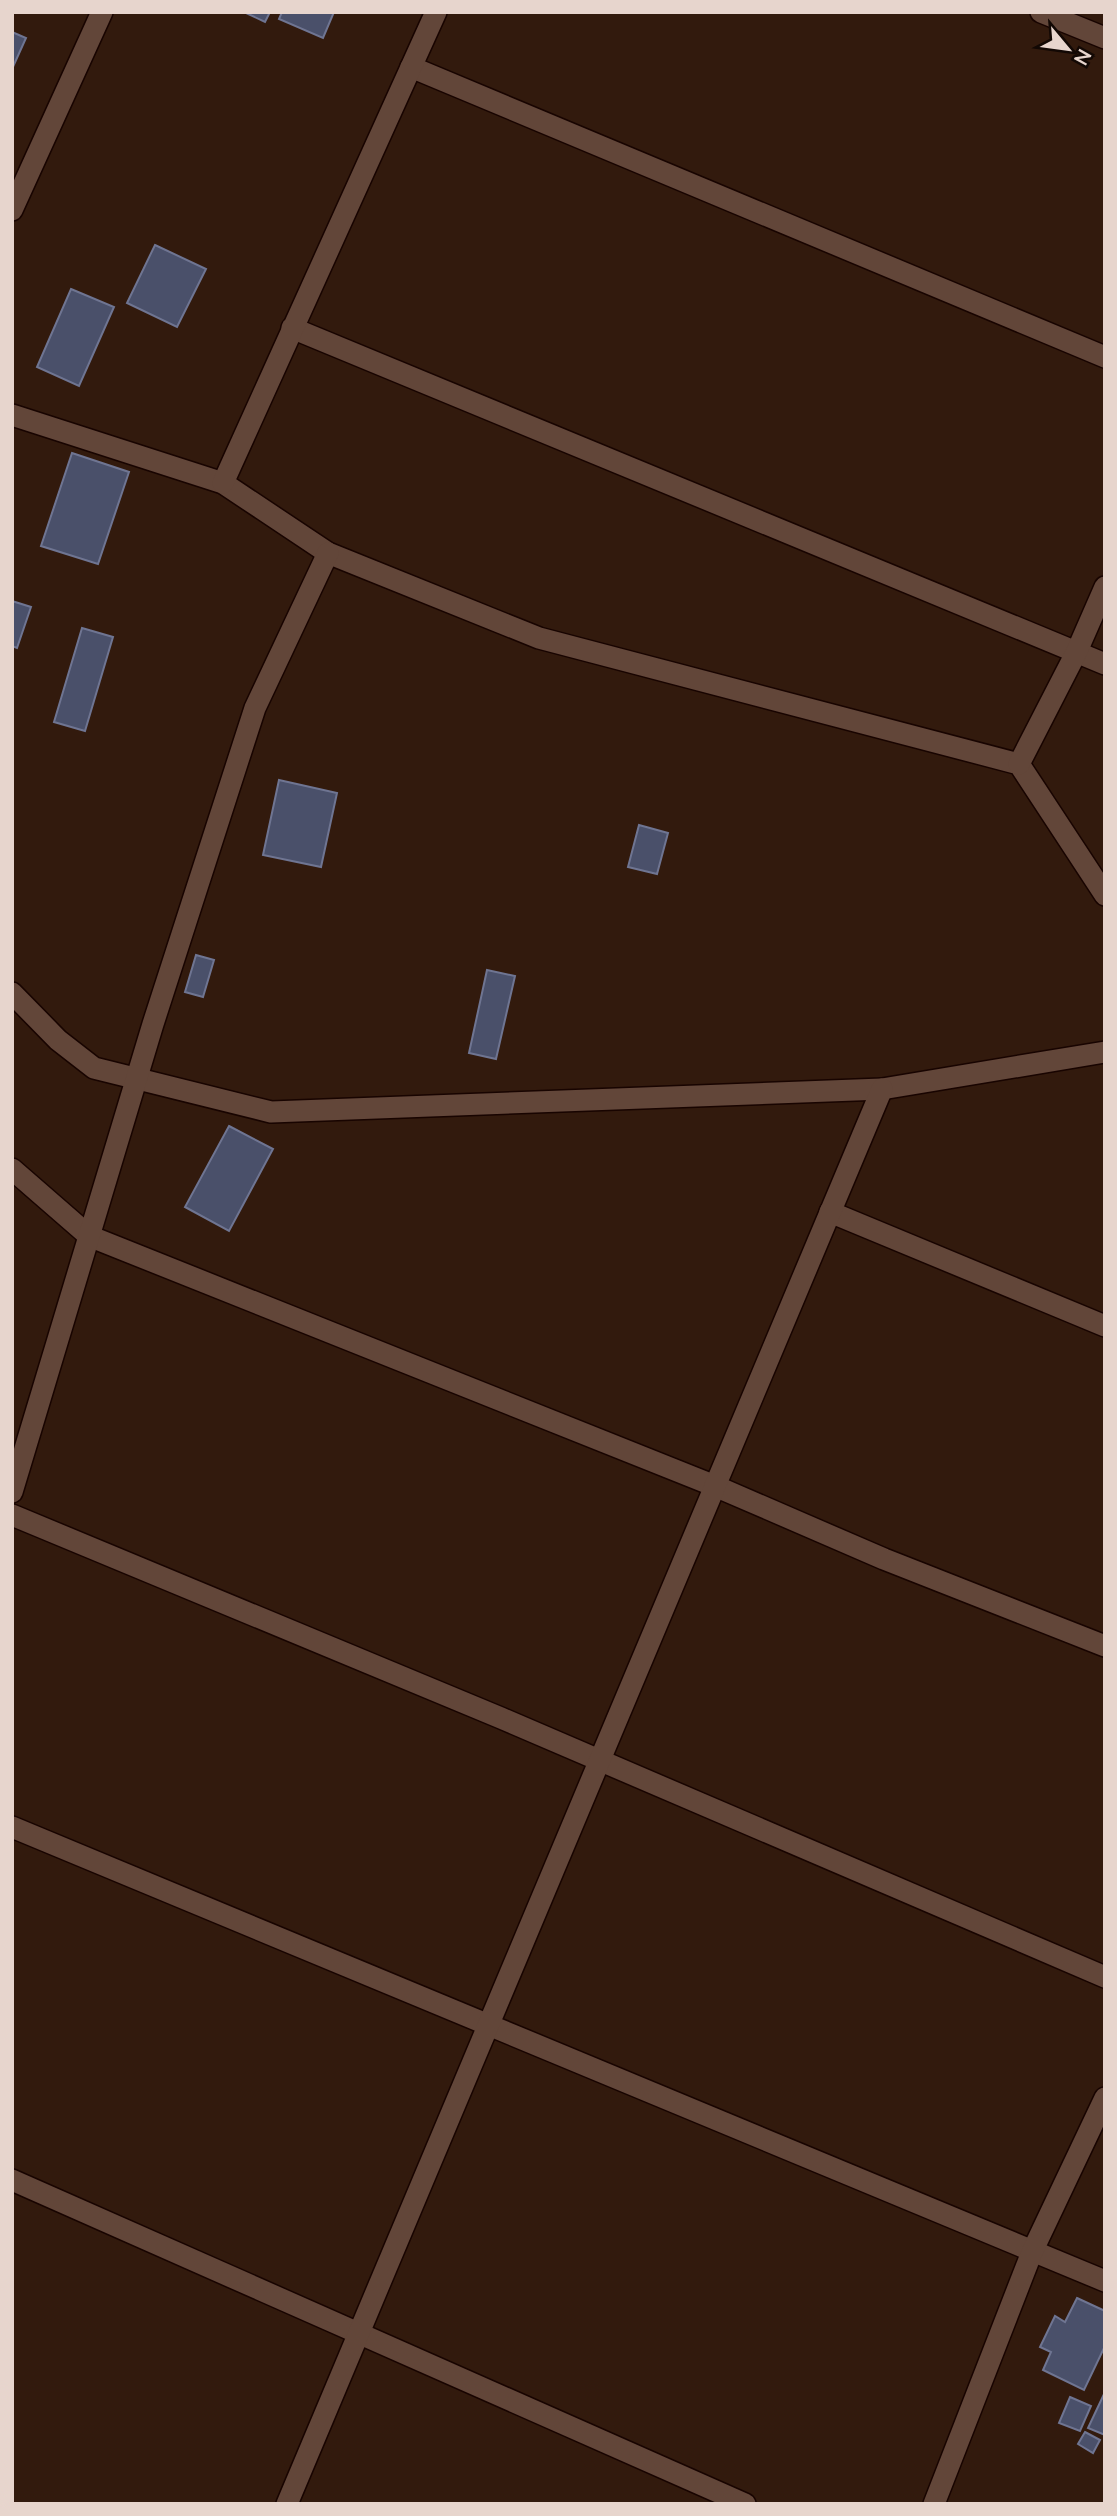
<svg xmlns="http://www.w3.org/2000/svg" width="1117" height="2516" viewBox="0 0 1117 2516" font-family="Lato,sans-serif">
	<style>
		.building { fill: #4a506a; stroke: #6f7592; stroke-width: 2 }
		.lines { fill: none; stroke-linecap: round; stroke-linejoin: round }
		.minor-casing { stroke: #180400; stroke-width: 24 }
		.minor { stroke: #624639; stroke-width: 21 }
	</style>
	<rect width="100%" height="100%" fill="#321a0d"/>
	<g class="building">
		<polygon points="244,12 270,12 265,22"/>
		<polygon points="282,12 334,12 323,38 279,19"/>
		<polygon points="12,32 26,38 12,69"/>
		<polygon points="155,245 206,269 177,327 127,303"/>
		<polygon points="71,289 114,307 79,386 37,367"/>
		<polygon points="72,453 129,472 98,564 41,546"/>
		<polygon points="12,601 31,607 17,648 12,646"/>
		<polygon points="82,628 113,637 85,731 54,722"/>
		<polygon points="279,780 337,793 321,867 263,855"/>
		<polygon points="639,825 668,833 657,874 628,867"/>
		<polygon points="196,955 214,960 203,997 185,992"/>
		<polygon points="487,970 515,976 496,1059 469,1053"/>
		<polygon points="229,1126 273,1149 229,1231 185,1207"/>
		<polygon points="1077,2298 1105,2311 1105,2346 1084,2390 1043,2370 1051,2352 1040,2347 1055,2316 1065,2322"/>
		<polygon points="1105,2392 1105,2435 1088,2428"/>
		<polygon points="1070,2397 1091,2406 1080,2431 1059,2423"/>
		<polygon points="1085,2432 1100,2440 1093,2453 1078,2444"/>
	</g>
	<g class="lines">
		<g class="minor-casing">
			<g id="minor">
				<polyline points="1041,12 1105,38"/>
				<polyline points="411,67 1105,357"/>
				<polyline points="12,210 102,12"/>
				<polyline points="292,328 1105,664"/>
				<polyline points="12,415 223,483 328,553 539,638 1019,764 1105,895"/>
				<polyline points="223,483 436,12"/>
				<polyline points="1019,764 1077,651 1105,587"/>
				<polyline points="12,993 58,1040 94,1068 271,1112 882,1089 1105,1052"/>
				<polyline points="12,1169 89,1236 715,1486 884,1559 1105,1646"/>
				<polyline points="830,1212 1105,1326"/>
				<polyline points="12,1492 153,1024 255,708 328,553"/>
				<polyline points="12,1515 501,1718 1105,1977"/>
				<polyline points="12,1827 1105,2281"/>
				<polyline points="12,2180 745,2504"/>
				<polyline points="287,2504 882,1089"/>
				<polyline points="934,2504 1032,2252 1105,2098"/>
			</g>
		</g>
		<use href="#minor" class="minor"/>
	</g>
	<rect width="1117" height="2516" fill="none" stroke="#e7d5cd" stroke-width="28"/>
	<g transform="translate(1068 49) rotate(119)" stroke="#120804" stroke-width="5" paint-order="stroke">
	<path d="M0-5L12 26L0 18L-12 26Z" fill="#e7d5cd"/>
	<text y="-10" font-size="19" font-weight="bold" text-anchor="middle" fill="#e7d5cd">N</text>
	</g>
</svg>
